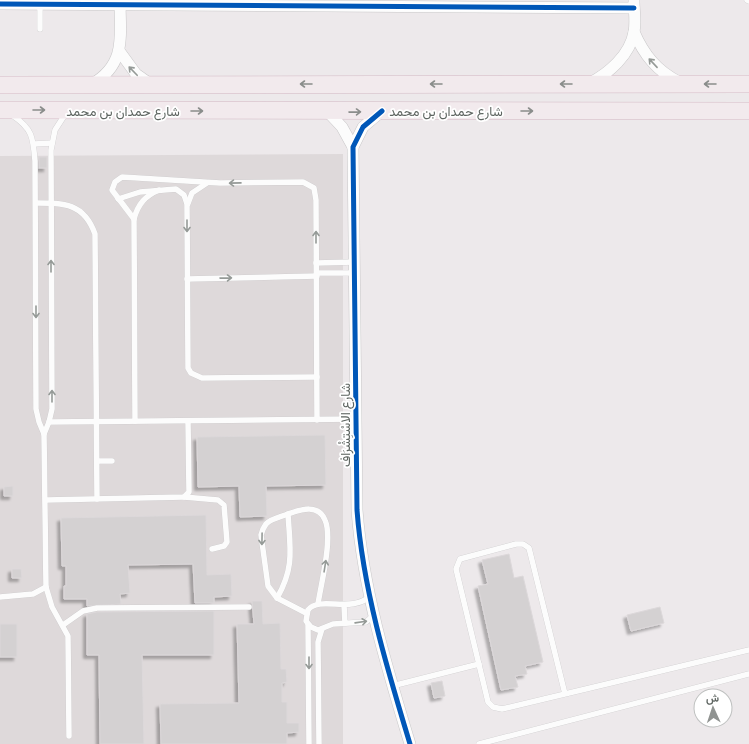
<svg xmlns="http://www.w3.org/2000/svg" width="749" height="744" viewBox="0 0 749 744" font-family="Karla,Vazirmatn,sans-serif">
	<style>
		.education { fill: #ded9da }
		.building { fill: #d4d1d2; stroke: #dcd8da; filter: url(#shadow) }
		.lines { fill: none; stroke-linecap: round; stroke-linejoin: round }
		.lane-casing { stroke: #c8c7c8; stroke-width: 6 }
		.street-casing { stroke: #c8c7c8; stroke-width: 12 }
		.primary-casing { stroke: #d3b9c4; stroke-width: 18 }
		.lane { stroke: #fcfcfc; stroke-width: 5.5 }
		.street { stroke: #fcfcfc; stroke-width: 11 }
		.primary { stroke: #f2eaed; stroke-width: 17 }
		.cycleway-casing { stroke: #fff; stroke-width: 8 }
		.cycleway { stroke: #0057b8; stroke-width: 5 }
		.oneway { stroke: #959a97 }
		.oneway2 { stroke: #8a8d8b }
		.labels { text-anchor: middle; stroke-width: 3.5; stroke-linejoin: round; paint-order: stroke }
		.street-label { font-size: 13px; fill: #5e6561; stroke: #fff }
	</style>
	<defs>
		<filter id="shadow"><feDropShadow dx="-3.5" dy="3.5" stdDeviation="1" flood-color="#0004"/></filter>
	</defs>
	<rect width="100%" height="100%" fill="#ede9eb"/>
	<polygon class="education" points="343,154 343,744 0,744 0,156"/>
	<g class="building">
		<rect x="39" y="157" width="8" height="11"/>
		<polygon points="325,435 326,485 266,486 267,516 240,517 239,486 198,487 197,437"/>
		<polygon points="13,486 13,496 4,496 4,487"/>
		<polygon points="206,515 207,575 231,574 232,596 214,597 214,603 195,603 193,564 128,565 130,593 120,594 121,604 87,606 87,599 64,599 64,586 66,586 66,566 62,566 61,518"/>
		<polygon points="509,554 514,578 523,576 543,662 525,666 527,674 515,676 518,687 501,690 478,586 488,584 482,560"/>
		<polygon points="12,569 21,569 22,578 12,578"/>
		<polygon points="252,601 262,601 263,624 280,623 281,669 286,669 287,682 282,683 282,702 287,702 287,723 299,723 299,732 287,733 287,744 161,744 160,704 239,703 237,624 254,624"/>
		<polygon points="660,607 664,623 631,631 627,615"/>
		<polygon points="214,611 214,655 142,655 144,744 100,744 99,655 87,655 87,614 97,612"/>
		<rect x="0" y="624" width="17" height="33"/>
		<polygon points="442,681 445,696 434,698 431,683"/>
	</g>
	<g class="lines">
		<g class="lane-casing">
			<g id="lane">
				<polyline points="747,0 749,1"/>
				<polyline points="40,5 40,29"/>
				<path d="M12,115C33,129 33,138 35,161L36,409L39,422L44,434L46,587L52,607L68,636L69,736"/>
				<polyline points="34,144 52,143"/>
				<polyline points="207,183 192,193 187,206 188,368 191,373 202,378 317,377"/>
				<polyline points="118,199 140,192 176,189 184,195 187,204"/>
				<path d="M36,203C64,203 84,203 95,234L97,499"/>
				<polyline points="134,219 112,190 115,182 122,177 220,183 303,182 314,188 316,200 317,420"/>
				<polyline points="316,263 355,262"/>
				<polyline points="317,273 355,273"/>
				<polyline points="187,279 317,276"/>
				<path d="M135,421L134,219C138,204 145,196 159,190"/>
				<polyline points="49,422 356,419"/>
				<polyline points="44,434 49,422 52,409 51,150 55,130 66,113"/>
				<polyline points="97,461 112,461"/>
				<polyline points="184,497 218,500 224,505 227,542 224,546 212,549"/>
				<polyline points="46,500 184,497 189,492 188,421"/>
				<path d="M370,596C351,614 320,595 308,610L306,621L311,627L318,630L333,624L366,622L374,615"/>
				<polyline points="0,597 33,594 46,587"/>
				<path d="M277,598C295,567 290,548 288,514"/>
				<polyline points="344,605 345,623"/>
				<path d="M306,613L277,598L268,586L261,535C262,531 263,528 266,524C272,518 281,517 288,514C300,510 318,503 325,520C333,538 321,584 318,604"/>
				<polyline points="63,625 83,611 97,608 249,607"/>
				<polyline points="308,625 309,744"/>
				<polyline points="392,686 479,664"/>
				<polyline points="565,694 529,548 523,544 516,544 460,559 456,569 488,702 493,707 502,709 749,650"/>
				<polyline points="319,744 318,642 322,629"/>
				<polyline points="479,744 749,674"/>
			</g>
		</g>
		<g class="street-casing">
			<g id="street">
				<polyline points="0,4 634,8"/>
				<path d="M634,32C644,55 657,71 679,82"/>
				<polyline points="120,52 136,74 150,84"/>
				<path d="M590,83C609,73 630,55 634,32C636,22 634,11 634,1"/>
				<path d="M92,84C127,64 120,35 120,0"/>
				<path d="M382,111L363,127L353,147L357,510C363,590 387,668 410,744"/>
				<polyline points="328,112 342,127 353,147"/>
			</g>
		</g>
		<g class="primary-casing">
			<g id="primary">
				<polyline points="0,85 749,84"/>
				<polyline points="0,110 749,111"/>
			</g>
		</g>
		<use href="#lane" class="lane"/>
		<use href="#street" class="street"/>
		<use href="#primary" class="primary"/>
		<g class="cycleway-casing">
			<g id="cycleway">
				<polyline points="0,4 634,8"/>
				<path d="M382,111L363,127L353,147L357,510C363,590 387,668 410,744"/>
			</g>
		</g>
		<use href="#cycleway" class="cycleway"/>
	</g>
	<defs><path id="oneway-shaft" d="M-6 0H5M1.5-3L5.5 0L1.5 3" fill="none" stroke-width="1.6" stroke-linecap="round" stroke-linejoin="round"/></defs>
	<g class="oneway">
		<use href="#oneway-shaft" transform="translate(653 63) rotate(-133)"/>
		<use href="#oneway-shaft" transform="translate(133 71) rotate(-134)"/>
		<use href="#oneway-shaft" transform="translate(235 183) rotate(179)"/>
		<use href="#oneway-shaft" transform="translate(187 226) rotate(90)"/>
		<use href="#oneway-shaft" transform="translate(316 237) rotate(-90)"/>
		<use href="#oneway-shaft" transform="translate(51 266) rotate(-90)"/>
		<use href="#oneway-shaft" transform="translate(226 278) rotate(-1)"/>
		<use href="#oneway-shaft" transform="translate(36 312) rotate(90)"/>
		<use href="#oneway-shaft" transform="translate(52 396) rotate(-90)"/>
		<use href="#oneway-shaft" transform="translate(262 539) rotate(91)"/>
		<use href="#oneway-shaft" transform="translate(325 566) rotate(-81)"/>
		<use href="#oneway-shaft" transform="translate(361 622) rotate(-8)"/>
		<use href="#oneway-shaft" transform="translate(309 663) rotate(90)"/>
	</g>
	<g class="oneway2">
		<use href="#oneway-shaft" transform="translate(306 84) rotate(180)"/>
		<use href="#oneway-shaft" transform="translate(436 84) rotate(180)"/>
		<use href="#oneway-shaft" transform="translate(566 84) rotate(180)"/>
		<use href="#oneway-shaft" transform="translate(710 84) rotate(-180)"/>
		<use href="#oneway-shaft" transform="translate(39 110)"/>
		<use href="#oneway-shaft" transform="translate(197 111)"/>
		<use href="#oneway-shaft" transform="translate(527 111)"/>
		<use href="#oneway-shaft" transform="translate(355 112) rotate(-1)"/>
	</g>
	<g class="labels">
		<g class="street-label">
			<text x="123" y="116">شارع حمدان بن محمد</text>
			<text x="446" y="116">شارع حمدان بن محمد</text>
			<text transform="translate(345 425) rotate(-90)" y="5">شارع الاسْتِشْرَاف</text>
		</g>
	</g>
	<g transform="translate(713 708) rotate(357)"><circle r="19" fill="#ffffff" stroke="#bfc1c0"/>
	<path d="M0-3L7 15L0 10L-7 15Z" fill="#909391"/>
	<text y="-6" font-size="11" font-weight="bold" text-anchor="middle" fill="#5e6561">ش</text>
	</g>
</svg>
